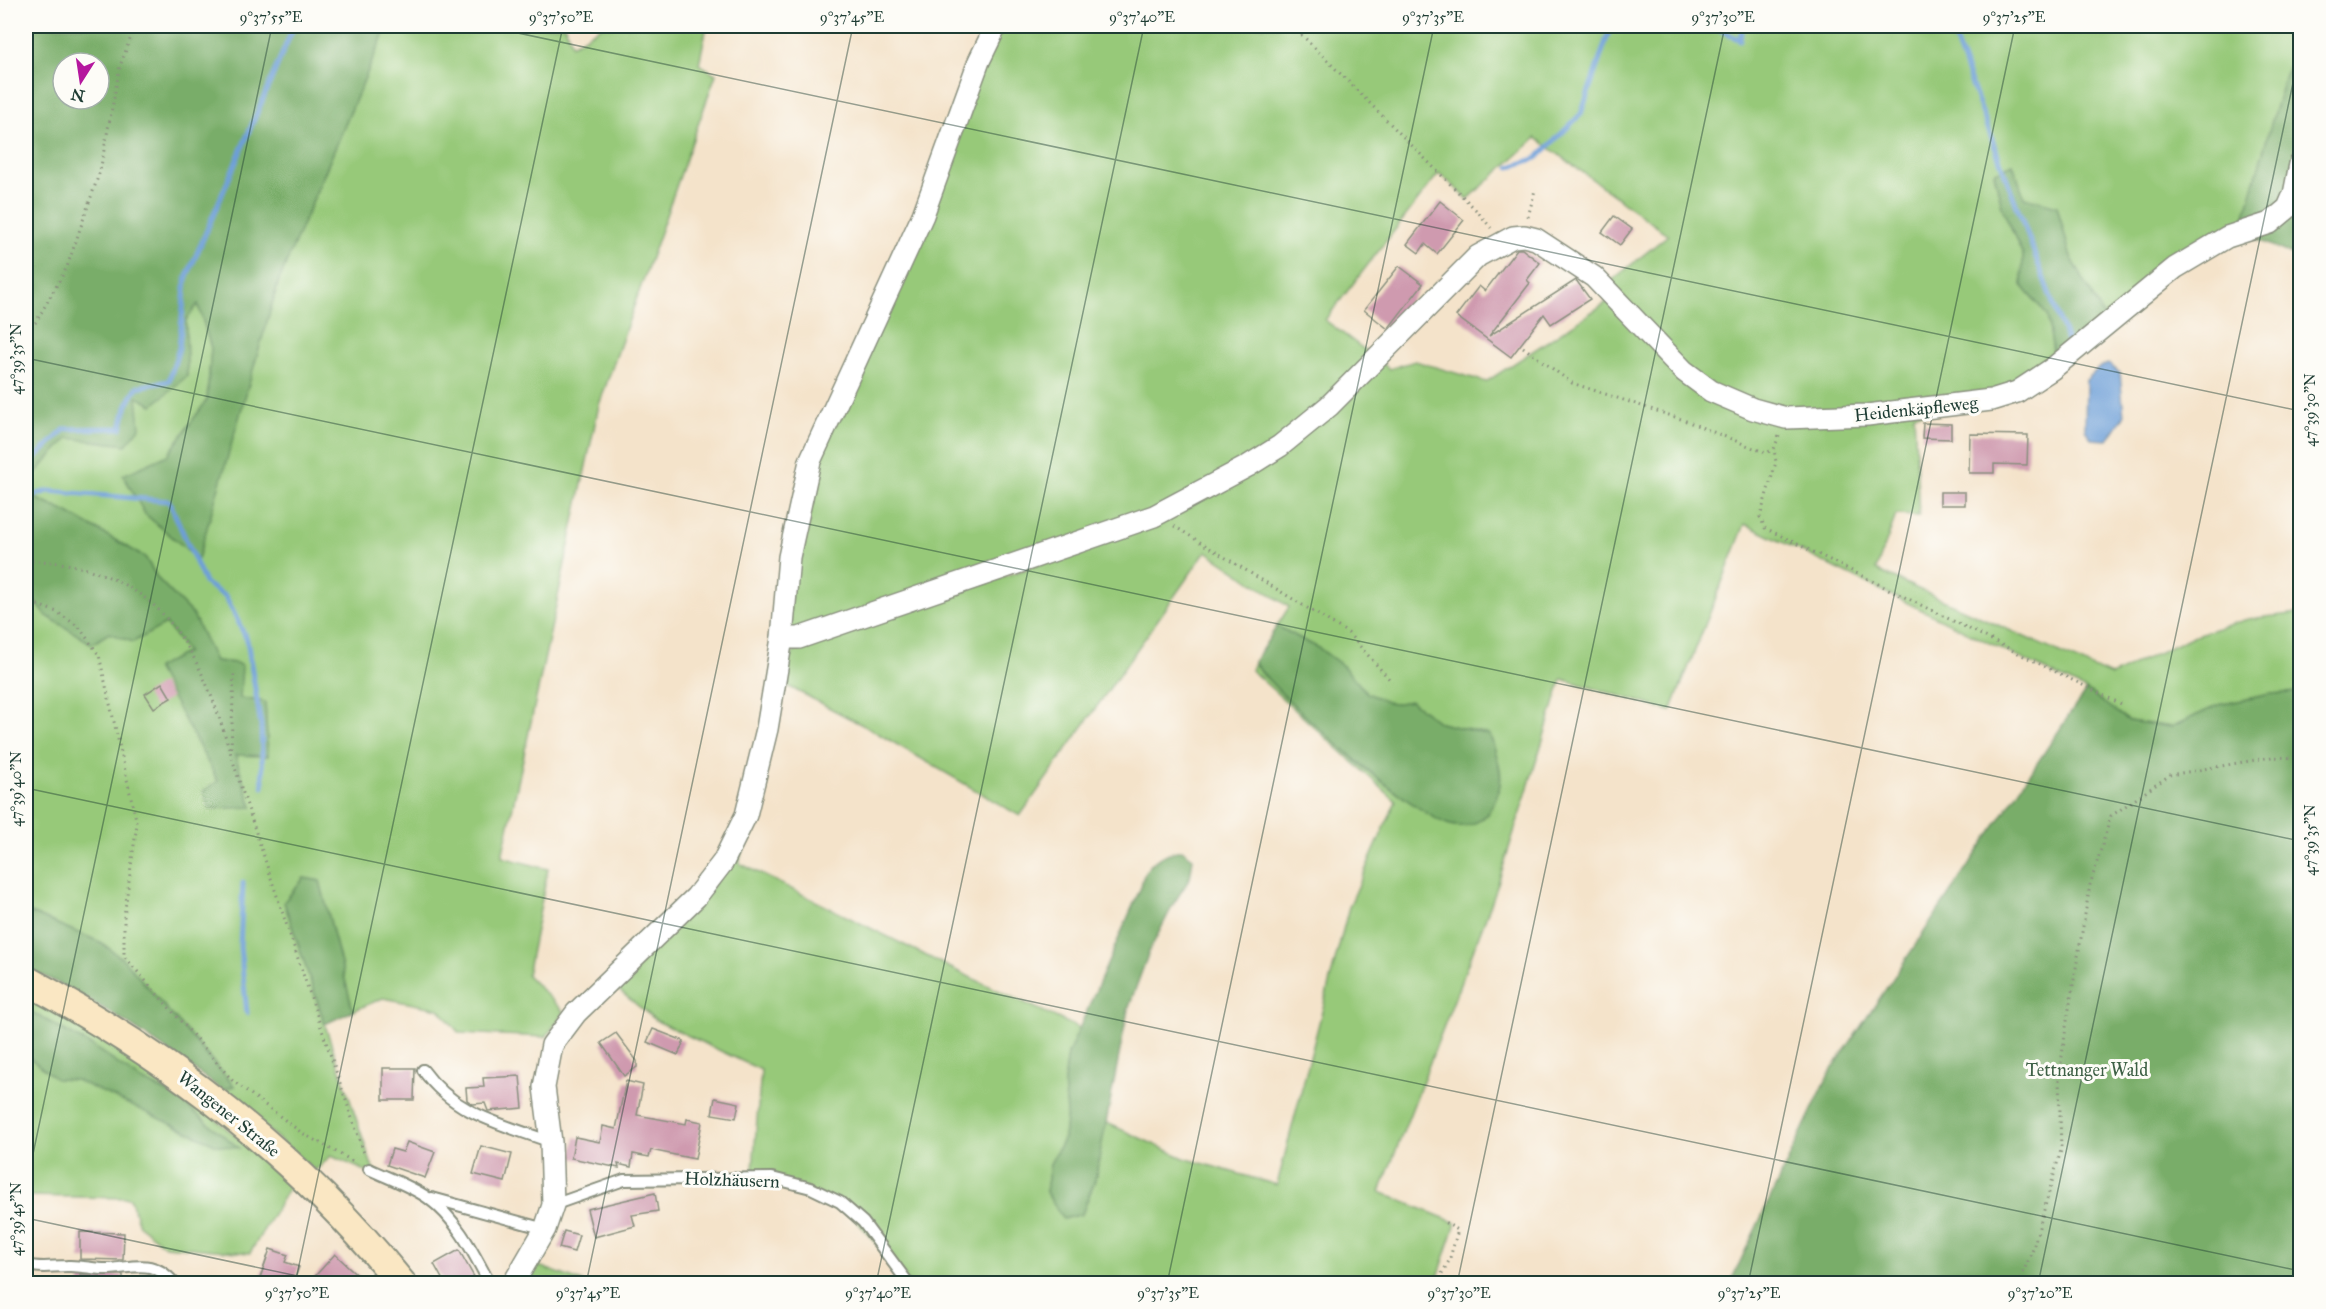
<svg xmlns="http://www.w3.org/2000/svg" width="2326" height="1309" viewBox="0 0 2326 1309" font-family="'IM FELL Great Primer',serif">
	<style>
		.green { fill: #97c979; stroke: #5b8356; stroke-width: 1.5 }
		.forest { fill: #79ad69; stroke: #4c754e; stroke-width: 1.5; fill-rule: evenodd }
		.water { fill: #6d9fd8; stroke: #466e86; stroke-width: 1.5 }
		.lines { fill: none; stroke-linecap: round; stroke-linejoin: round }
		.stream { stroke: #6d9fd8; stroke-width: 5 }
		.building { fill: #cf9aaf }
		.service-casing { stroke: #8a907f; stroke-width: 14 }
		.minor-casing { stroke: #8a907f; stroke-width: 24 }
		.secondary-casing { stroke: #8a907f; stroke-width: 32 }
		.path { stroke: #8a907f; stroke-width: 3; stroke-dasharray: 1.5 4.5; stroke-linecap: butt }
		.service { stroke: #fff; stroke-width: 10 }
		.minor { stroke: #fff; stroke-width: 21 }
		.secondary { stroke: #fae7c3; stroke-width: 28 }
		.ticks { fill: none; stroke: #1f3d34; stroke-width: 1.5; stroke-opacity: 0.45 }
		.labels { text-anchor: middle; stroke-width: 6; stroke-linejoin: round; paint-order: stroke }
		.street-label { font-size: 18px; fill: #1f3d34; stroke: #fdfcf7 }
		.park-label { font-size: 18px; fill: #3d6045; stroke: #fdfcf7 }
		.neatline { fill: none; stroke: #1f3d34; stroke-width: 2 }
		.ticks-label { font-size: 15px; text-anchor: middle; fill: #1f3d34 }
	</style>
	<rect width="100%" height="100%" fill="#fdfcf7"/>
	<filter id="ink" filterUnits="userSpaceOnUse"><feTurbulence type="fractalNoise" baseFrequency=".0167" numOctaves="2"/><feDisplacementMap in="SourceGraphic" scale="12" xChannelSelector="R" yChannelSelector="G"/><feConvolveMatrix kernelMatrix="1 2 1 2 8 2 1 2 1" color-interpolation-filters="sRGB"/></filter>
	<filter id="wash" filterUnits="userSpaceOnUse"><feTurbulence type="fractalNoise" baseFrequency=".008" numOctaves="4" result="noise"/><feDisplacementMap in="SourceGraphic" scale="24" xChannelSelector="R" yChannelSelector="G"/><feGaussianBlur stdDeviation="1.35" result="paint"/><feColorMatrix in="noise" values="0 0 0 0 0 0 0 0 0 0 0 0 0 0 0 0 0 1.4 0 .05"/><feComposite in="paint" operator="in"/></filter>
	<g filter="url(#wash)">
		<rect width="100%" height="100%" fill="#f4e3ca"/>
		<g class="green">
			<polygon points="387,26 565,26 572,45 602,26 707,26 699,64 716,74 599,405 502,857 548,869 527,975 564,1012 546,1037 459,1033 439,1009 383,998 353,1011 320,881 304,878 284,902 375,1175 331,1156 315,1171 222,1090 234,1086 123,959 100,942 26,911 26,562 29,595 47,616 92,643 109,633 133,642 166,623 188,652 157,668 218,781 252,807 235,755 268,756 265,702 240,698 236,663 215,661 193,615 158,579 145,557 66,512 26,494 26,483 68,438 139,428 137,396 187,376 186,320 198,304 211,348 207,400 168,455 145,514 198,558 279,280"/>
			<path d="M1002,26H2300V47L2285,75L2242,226L2192,251L2105,319L2070,255L2057,206L2024,197L2013,164L1994,173L2003,210L2023,255L2022,285L2047,315L2055,363L2013,396L1975,405L1914,414L1919,516L1896,515L1876,570L2111,676L2195,635L2248,619L2300,613V692L2271,694L2219,705L2171,727L2129,721L2086,690L1745,524L1671,711L1562,679L1494,896L1380,1192L1456,1223L1436,1283H904C859,1217 837,1187 752,1181L761,1070L657,1021L611,984L697,906L730,862L749,823L739,863L959,972L1081,1029L1068,1054L1064,1082L1067,1111L1064,1138L1050,1164L1046,1192L1063,1219L1082,1214L1095,1180L1105,1122L1184,1158L1277,1185L1349,907L1396,801L1251,670L1254,662L1261,673C1313,721 1365,777 1427,812C1434,816 1443,824 1451,825C1463,828 1481,823 1488,813C1508,780 1501,770 1490,735L1440,723L1411,701L1392,704L1367,693L1343,666L1320,649L1277,626L1289,607L1206,551L1020,816L872,730L782,683L785,664L798,647L1160,523L1266,464L1322,419L1382,363L1389,369L1415,361L1486,382L1619,294L1610,282L1668,235L1536,138L1468,199L1439,173L1325,320L1373,356L1278,442L1205,485L1150,512L809,630H791L788,621L792,571L809,476L823,440L915,247L953,149L985,54Z"/>
			<polygon points="26,993 178,1086 291,1184 250,1253 165,1246 139,1225 130,1198 26,1196 26,1055 56,1078 76,1080 238,1148 173,1095 141,1080 92,1046 26,1009"/>
			<polygon points="528,1262 585,1283 513,1284"/>
		</g>
		<g class="forest">
			<path d="M26,26H387L279,280L198,559L145,514L123,475L168,455L207,400L211,348L198,304L186,320L187,376L153,405L137,397L140,428L126,445L68,438L26,483ZM63,63H99V99H63Z"/>
			<polygon points="2300,47 2300,258 2249,236 2242,226 2285,75"/>
			<polygon points="2013,164 2024,197 2057,206 2070,255 2105,319 2055,363 2047,315 2022,285 2023,255 2003,210 1994,173"/>
			<polygon points="26,494 66,512 145,557 158,579 193,615 215,661 236,663 242,666 240,698 265,702 268,756 235,755 252,807 209,809 203,791 218,781 156,668 187,652 166,624 133,642 109,633 92,644 47,616 29,595 26,562"/>
			<path d="M1277,626L1320,649L1343,666L1367,693L1392,704L1411,701L1440,723L1490,735C1499,765 1508,780 1490,809C1483,822 1466,829 1451,825C1417,818 1273,693 1254,662Z"/>
			<polygon points="2086,690 2129,721 2171,727 2219,705 2271,694 2300,692 2300,1283 1730,1283 1829,1074"/>
			<path d="M1182,850L1193,858L1190,878L1174,903L1149,952L1128,1009L1095,1180L1082,1214L1063,1219L1046,1192L1050,1164L1064,1138L1067,1111L1064,1082L1068,1054L1141,887C1143,865 1161,853 1182,850Z"/>
			<polygon points="304,878 320,881 353,1011 325,1024 284,902"/>
			<path d="M26,911L100,942L123,959L234,1086L222,1090C160,1044 97,999 26,968Z"/>
			<polygon points="26,1009 92,1046 141,1080 173,1095 239,1148 217,1145 76,1080 56,1079 26,1055"/>
		</g>
		<polygon class="water" points="2108,364 2120,373 2124,416 2108,440 2092,439 2085,430 2086,380 2100,367"/>
		<g class="lines">
			<g class="stream">
				<polyline points="1713,26 1740,40 1742,26"/>
				<polyline points="1950,26 2067,341"/>
				<polyline points="1510,167 1537,158 1581,114 1611,26"/>
				<polyline points="26,467 65,429 121,428 127,405 137,387 169,381 179,348 186,279 294,26"/>
				<polyline points="26,498 48,491 169,501 205,583 226,597 247,640 261,725 263,787"/>
				<polyline points="243,883 240,947 247,1013"/>
			</g>
		</g>
		<g id="blocks">
			<g class="building">
				<polygon points="1440,201 1464,220 1437,254 1425,244 1419,253 1407,244"/>
				<polygon points="1614,216 1632,229 1620,245 1602,232"/>
				<polygon points="1517,249 1522,249 1540,263 1527,280 1530,283 1489,336 1576,280 1590,299 1551,324 1544,314 1511,357 1456,316 1479,286 1485,291"/>
				<polygon points="1399,266 1423,284 1388,329 1364,310"/>
				<polygon points="1923,423 1951,424 1951,439 1922,438"/>
				<polygon points="1970,434 2028,435 2027,465 1994,464 1994,473 1969,473"/>
				<rect x="1940" y="492" width="25" height="13"/>
				<polygon points="162,683 171,698 154,708 145,694"/>
				<polygon points="653,1029 684,1041 678,1055 647,1042"/>
				<polygon points="616,1033 637,1061 637,1067 624,1076 601,1043"/>
				<polygon points="383,1068 415,1068 414,1100 383,1100"/>
				<polygon points="520,1076 523,1108 488,1111 485,1103 473,1104 467,1100 466,1088 484,1087 483,1078"/>
				<polygon points="626,1081 643,1085 637,1115 686,1124 687,1119 702,1122 695,1159 651,1150 649,1157 633,1154 631,1167 618,1164 619,1168 571,1158 575,1137 600,1142 603,1126 616,1129"/>
				<polygon points="715,1098 739,1103 736,1118 712,1114"/>
				<polygon points="407,1142 435,1152 425,1178 387,1165 392,1149 403,1152"/>
				<polygon points="481,1146 512,1154 505,1182 473,1174"/>
				<polygon points="655,1193 658,1211 632,1215 635,1226 594,1237 587,1209"/>
				<polygon points="564,1231 579,1235 574,1252 559,1248"/>
				<polygon points="80,1232 124,1233 123,1260 80,1259"/>
				<polygon points="270,1249 288,1255 285,1262 299,1267 293,1284 258,1284"/>
				<polygon points="459,1250 478,1284 445,1284 434,1264"/>
				<polygon points="335,1254 367,1284 308,1284"/>
				<polygon points="80,1274 123,1275 123,1284 80,1284"/>
			</g>
		</g>
	</g>
	<g filter="url(#ink)">
		<use href="#blocks" fill-opacity="0" stroke="#8a907f" stroke-width="1.5"/>
		<g class="lines">
			<g class="service-casing">
				<g id="service">
					<path d="M423,1070C455,1115 502,1124 551,1142"/>
					<path d="M369,1169C388,1178 411,1186 428,1198C457,1219 473,1252 490,1284"/>
					<polyline points="432,1198 545,1229"/>
					<polyline points="553,1205 624,1180 772,1178 811,1188 840,1202 863,1222 909,1284"/>
					<path d="M26,1265C41,1269 52,1266 67,1266C81,1265 96,1270 110,1269C137,1267 154,1259 175,1284"/>
				</g>
			</g>
			<g class="minor-casing">
				<g id="minor">
					<polyline points="782,638 799,638 1154,516 1248,466 1280,446 1329,406 1478,256 1513,237 1524,236 1536,239 1594,277 1684,371 1711,391 1753,409 1786,418 1867,415 1991,400 2017,392 2052,369 2175,268 2227,237 2270,223 2288,208 2294,194 2300,164"/>
					<polyline points="513,1284 545,1229 553,1205 551,1142 544,1087 552,1045 576,1013 696,897 723,862 746,815 767,729 782,638 789,557 810,461 923,215 979,61 996,26"/>
				</g>
			</g>
			<g class="secondary-casing">
				<path id="secondary" d="M26,980C172,1058 297,1155 402,1284"/>
			</g>
			<g class="path">
				<polyline points="1293,26 1478,212 1491,228"/>
				<polyline points="1528,217 1535,190"/>
				<polyline points="26,331 36,322 67,267 100,171 120,66 135,26"/>
				<polyline points="1523,347 1572,383 1681,419 1766,453 1774,449"/>
				<polyline points="1779,436 1774,449 1776,462 1760,517 1765,528 2121,704"/>
				<polyline points="1174,526 1348,633 1392,682"/>
				<path d="M26,561C76,559 135,580 168,620C209,668 223,731 242,790C282,912 323,1034 365,1156"/>
				<polyline points="26,601 57,612 79,627 99,655 137,824 124,916 124,956 232,1080 302,1133 356,1163"/>
				<polyline points="231,748 234,674"/>
				<polyline points="1436,1284 1449,1261 1458,1230 1444,1222"/>
				<polyline points="2018,1284 2032,1252 2061,1150 2059,1078 2066,1027 2090,885 2111,816 2170,775 2272,757 2300,758"/>
			</g>
			<use href="#service" class="service"/>
			<use href="#minor" class="minor"/>
			<use href="#secondary" class="secondary"/>
		</g>
	</g>
	<path class="ticks" d="M485,26L2300,411M26,358L2300,841M26,788L2300,1271M26,1187L272,26M26,1218L335,1284M295,1284L563,26M586,1284L853,26M876,1284L1144,26M1167,1284L1434,26M1457,1284L1725,26M1748,1284L2015,26M2038,1284L2300,50"/>
	<g class="labels">
		<g class="street-label">
			<text transform="translate(1916 409) rotate(-6)" y="6">Heidenkäpfleweg</text>
			<text transform="translate(229 1114) rotate(39)" y="6">Wangener Straße</text>
			<text transform="translate(732 1180) rotate(2)" y="6">Holzhäusern</text>
		</g>
		<g class="park-label">
			<text x="2087" y="1076">Tettnanger Wald</text>
		</g>
	</g>
	<rect width="2326" height="1309" fill="none" stroke="#fdfcf7" stroke-width="66"/>
	<g transform="translate(81 81) rotate(192)"><circle r="28" fill="#fdfcf7" stroke="#a4b0a9" stroke-width="1.5"/>
	<path d="M0-4.5L10 22L0 15L-10 22Z" fill="#b5179e"/>
	<text y="-9" font-size="16" font-weight="bold" text-anchor="middle" fill="#1f3d34">N</text>
	</g>
	<rect x="33" y="33" width="2260" height="1243" class="neatline"/>
	<g class="ticks-label">
		<text x="271" y="22">9°37'55"E</text>
		<text x="561" y="22">9°37'50"E</text>
		<text x="852" y="22">9°37'45"E</text>
		<text x="1142" y="22">9°37'40"E</text>
		<text x="1433" y="22">9°37'35"E</text>
		<text x="1723" y="22">9°37'30"E</text>
		<text x="2014" y="22">9°37'25"E</text>
		<text transform="translate(16 359) rotate(-90)" y="5">47°39'35"N</text>
		<text transform="translate(2310 410) rotate(-90)" y="5">47°39'30"N</text>
		<text transform="translate(16 789) rotate(-90)" y="5">47°39'40"N</text>
		<text transform="translate(2310 840) rotate(-90)" y="5">47°39'35"N</text>
		<text transform="translate(16 1219) rotate(-90)" y="5">47°39'45"N</text>
		<text x="297" y="1298">9°37'50"E</text>
		<text x="588" y="1298">9°37'45"E</text>
		<text x="878" y="1298">9°37'40"E</text>
		<text x="1168" y="1298">9°37'35"E</text>
		<text x="1459" y="1298">9°37'30"E</text>
		<text x="1749" y="1298">9°37'25"E</text>
		<text x="2040" y="1298">9°37'20"E</text>
	</g>
</svg>
